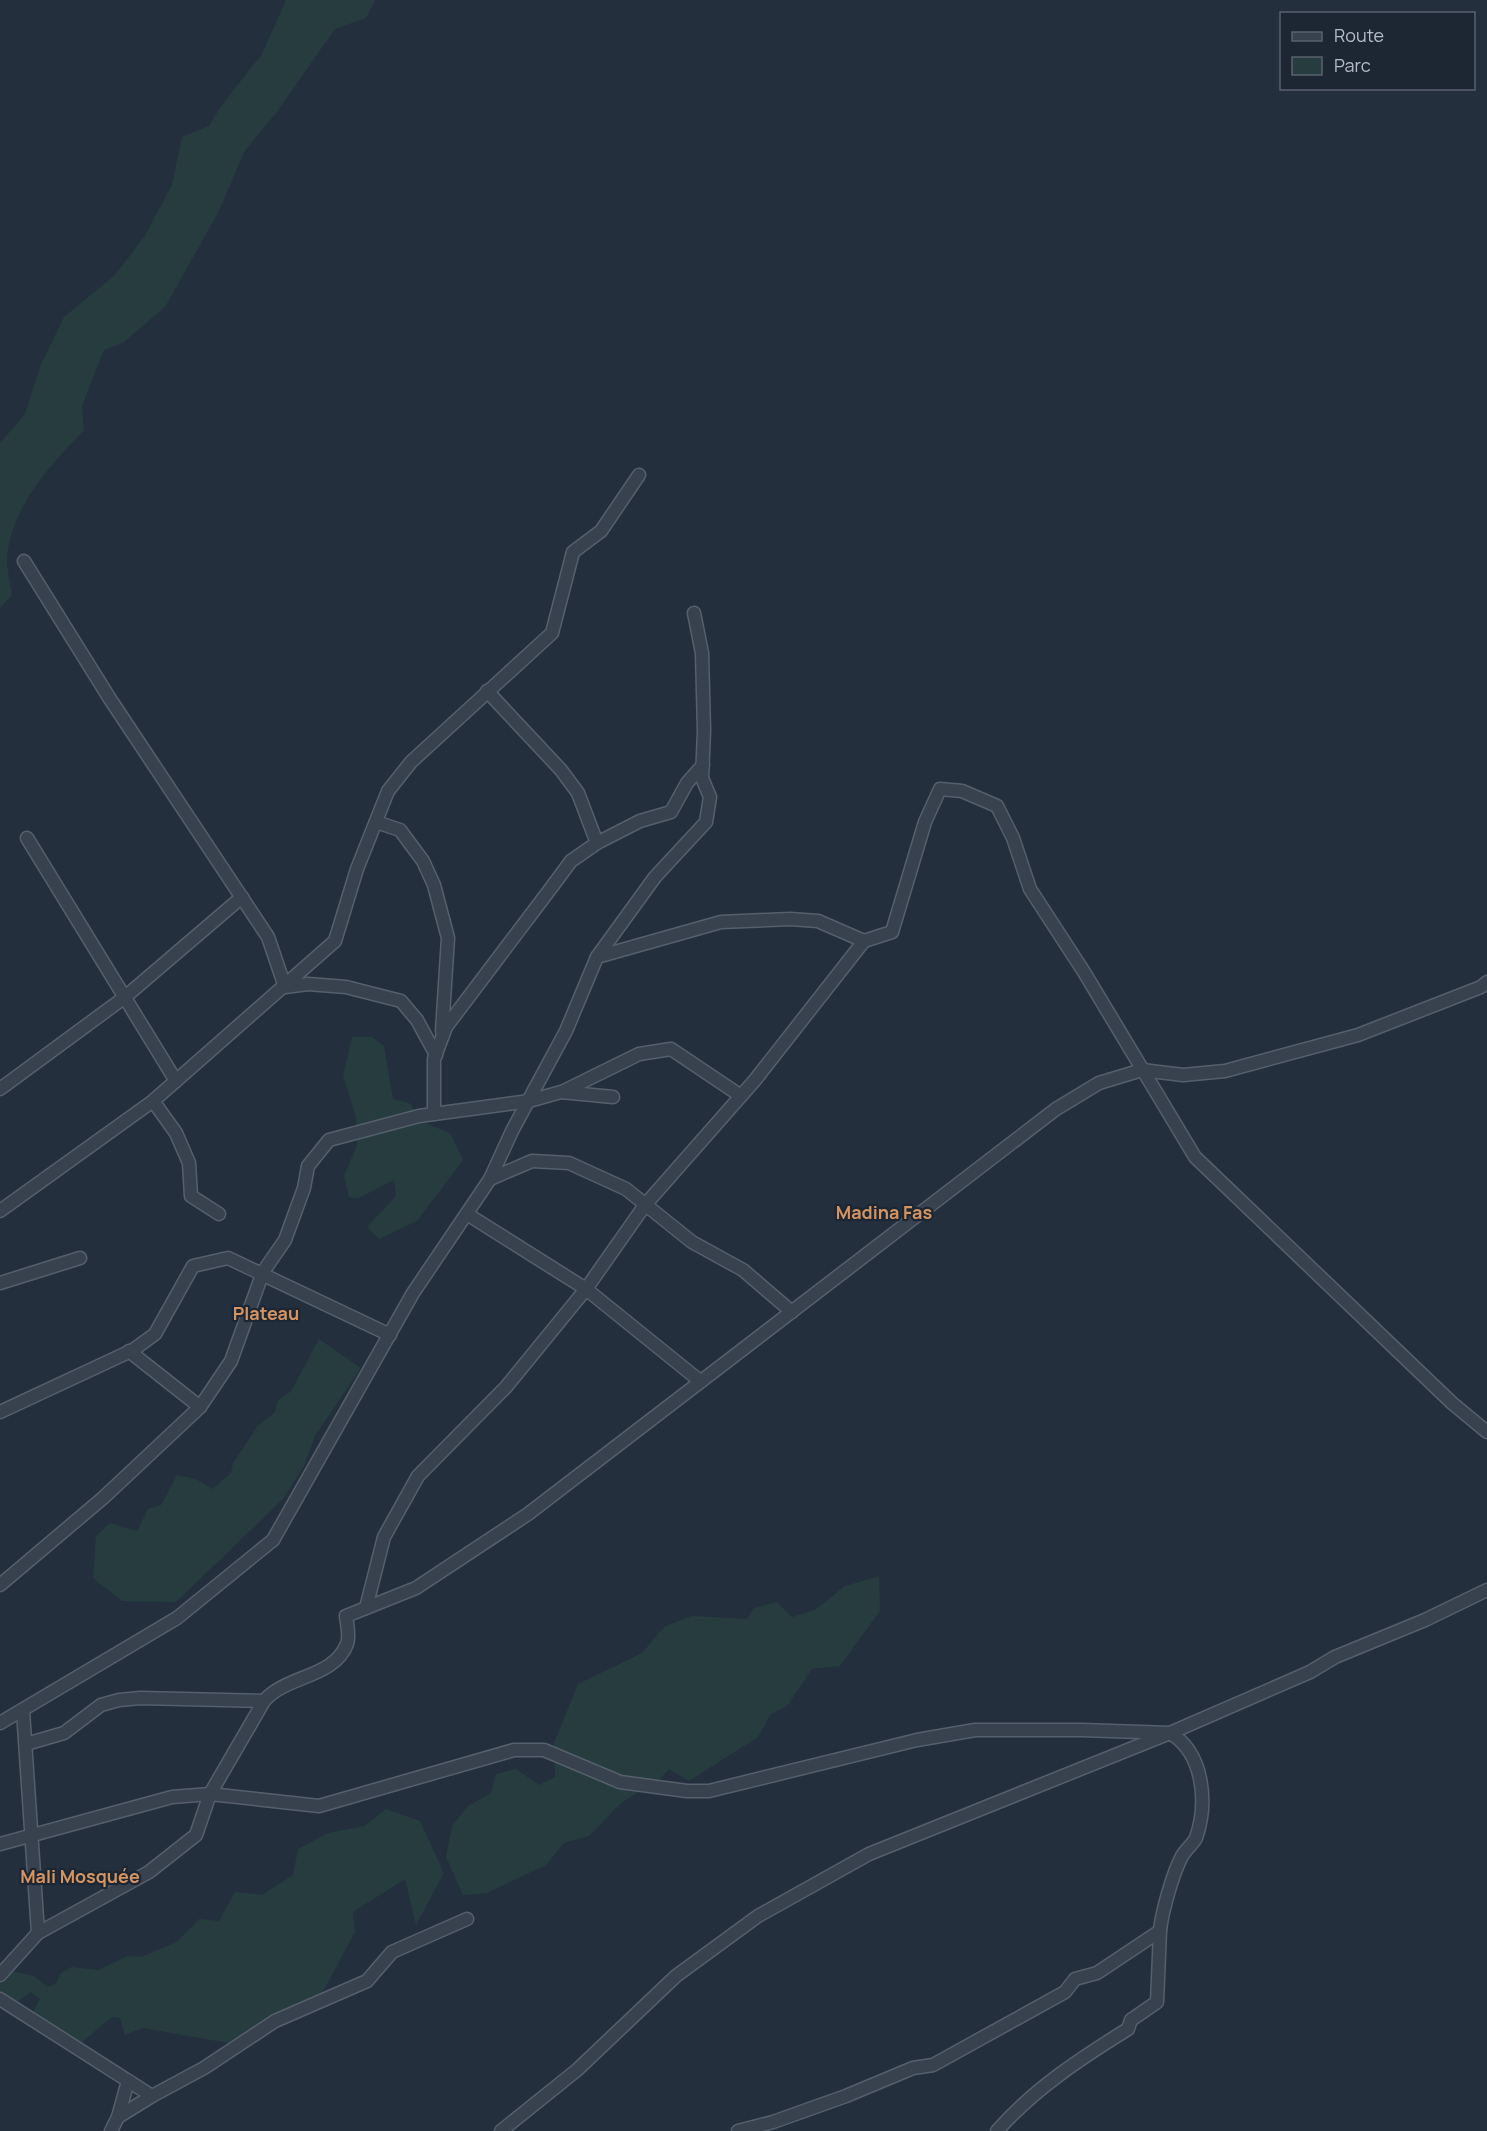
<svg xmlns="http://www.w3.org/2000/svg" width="1487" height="2131" viewBox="0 0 1487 2131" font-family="Manrope,sans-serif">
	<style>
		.green { fill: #263c3f }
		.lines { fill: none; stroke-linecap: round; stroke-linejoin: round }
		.minor-casing { stroke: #565f6c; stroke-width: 15 }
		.minor { stroke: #38414e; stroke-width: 12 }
		.labels { text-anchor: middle; stroke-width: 4.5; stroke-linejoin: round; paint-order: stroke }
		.neighbourhood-label { font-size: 18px; font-weight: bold; fill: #d59563; stroke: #1d2633 }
	</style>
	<rect width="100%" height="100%" fill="#242f3e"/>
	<g class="green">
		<path d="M286,0H375L366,18L335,29L276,113L244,152L219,211L165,307L124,342L104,350L82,406L84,430C51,465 17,500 8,549C5,562 10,581 12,595L0,608V443L25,414L41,364L64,317L115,275L144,237L172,185L182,137L209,126L221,106L262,54Z"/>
		<polygon points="352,1037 371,1037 384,1046 393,1099 409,1103 425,1123 450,1133 463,1160 417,1221 379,1239 367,1227 396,1196 394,1180 359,1198 349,1197 344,1176 357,1145 356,1116 343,1076"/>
		<polygon points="319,1339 361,1368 315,1436 304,1466 283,1499 176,1602 122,1601 93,1578 96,1536 110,1523 137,1531 148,1509 161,1505 177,1475 196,1479 213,1489 231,1473 233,1463 257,1427 275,1412 278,1400 291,1391"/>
		<polygon points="879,1576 880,1611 840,1666 812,1669 787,1706 771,1714 758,1737 689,1781 669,1769 659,1780 621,1803 589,1836 564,1843 546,1865 487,1893 463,1895 446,1857 452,1826 468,1806 491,1793 496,1774 516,1769 539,1785 555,1777 554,1743 578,1684 642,1653 665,1626 692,1616 747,1619 754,1608 777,1602 792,1617 815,1610 845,1586"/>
		<polygon points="386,1809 420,1821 444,1873 416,1925 405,1879 353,1912 355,1932 319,1999 228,2043 143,2028 125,2035 120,2018 112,2017 81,2043 72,2041 33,2011 40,1999 31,1992 18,2001 0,1998 0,1980 8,1970 34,1976 47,1987 56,1984 60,1974 71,1967 98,1970 128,1956 141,1957 177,1942 199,1919 219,1921 235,1892 262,1895 293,1875 298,1849 328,1833 365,1826"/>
	</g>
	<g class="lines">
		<g class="minor-casing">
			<g id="minor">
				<polyline points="24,561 110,699 268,937 285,987 308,984 346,987 401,1001 417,1020 436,1055"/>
				<polyline points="487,691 561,770 578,793 597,843"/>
				<polyline points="376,822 400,830 423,861 434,885 448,938 442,1031"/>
				<polyline points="27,838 176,1081"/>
				<polyline points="597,957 655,877 706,822 710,797 702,778 704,731 702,653 694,613"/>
				<polyline points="0,1089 125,997 242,897"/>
				<polyline points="562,1092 639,1054 671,1049 741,1096"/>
				<polyline points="153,1101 176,1133 189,1163 191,1196 219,1214"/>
				<polyline points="434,1114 434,1059 446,1027 551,888 571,861 597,843 640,821 671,812 687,783 703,765"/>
				<polyline points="490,1179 532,1161 569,1163 626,1189 692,1242 743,1270 792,1312"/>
				<polyline points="0,1211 153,1101 335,941 357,869 388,791 411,762 552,633 573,552 601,531 639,475"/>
				<polyline points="467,1214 586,1289 700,1381"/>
				<polyline points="0,1283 80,1258"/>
				<polyline points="129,1351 200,1407"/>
				<polyline points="0,1412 133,1350 155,1334 193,1266 228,1258 390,1335"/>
				<polyline points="0,1585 103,1498 200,1407 231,1361 263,1272 285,1240 304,1188 308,1166 329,1140 419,1116 529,1101 561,1092 613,1097"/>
				<polyline points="366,1608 384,1537 418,1476 506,1387 586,1289 645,1205 755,1080 864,941"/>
				<polyline points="23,1711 38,1933"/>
				<polyline points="0,1723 177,1618 273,1540 413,1293 490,1179 512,1131 566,1031 597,957 721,922 790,919 818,921 864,941 892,932 925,822 940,789 962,791 997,806 1013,838 1030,889 1084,972 1195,1157 1452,1403 1487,1432"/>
				<polyline points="26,1744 64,1733 101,1705 119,1700 140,1698 264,1701"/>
				<polyline points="0,1844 172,1797 210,1794 319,1806 514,1750 544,1750 620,1782 687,1791 709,1791 917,1740 975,1730 1082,1730 1170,1733 1310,1672 1335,1657 1425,1620 1487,1590"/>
				<path d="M0,1975L38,1933L149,1872L196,1835L210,1794L264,1701C286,1675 334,1678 347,1644C350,1636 347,1624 346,1616L416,1588L528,1514L1056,1109L1099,1083L1142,1070L1183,1075L1225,1071L1358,1035L1481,987L1487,982"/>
				<polyline points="0,1999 152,2096 204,2068 275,2021 367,1981 392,1952 467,1919"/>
				<polyline points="118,2117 128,2081"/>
				<polyline points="111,2131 118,2117 152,2096"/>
				<path d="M501,2131L577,2070L676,1976L758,1916L869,1854L1170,1733C1204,1753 1208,1803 1196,1838C1193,1844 1186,1849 1182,1856C1173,1873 1162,1911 1160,1931L1097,1973L1075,1979L1065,1992L933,2065L913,2068L846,2096L773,2122L738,2131"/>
				<path d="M997,2131C1034,2089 1081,2058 1128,2029L1131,2020L1157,2002L1160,1931"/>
			</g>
		</g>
		<use href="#minor" class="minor"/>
	</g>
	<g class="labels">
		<g class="neighbourhood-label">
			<text x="884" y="1219">Madina Fas</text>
			<text x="266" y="1320">Plateau</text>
			<text x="80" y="1883">Mali Mosquée</text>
		</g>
	</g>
	<rect x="1280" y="12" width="195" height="78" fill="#1d2633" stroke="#59626f" stroke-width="1.5"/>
	<rect x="1292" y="32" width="30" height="9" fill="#38414e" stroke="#59626f" stroke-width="1.5"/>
	<text x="1334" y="42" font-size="18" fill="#b4bcc9">Route</text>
	<rect x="1292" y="57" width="30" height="18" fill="#263c3f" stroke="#59626f" stroke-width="1.5"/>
	<text x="1334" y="72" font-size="18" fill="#b4bcc9">Parc</text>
</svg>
